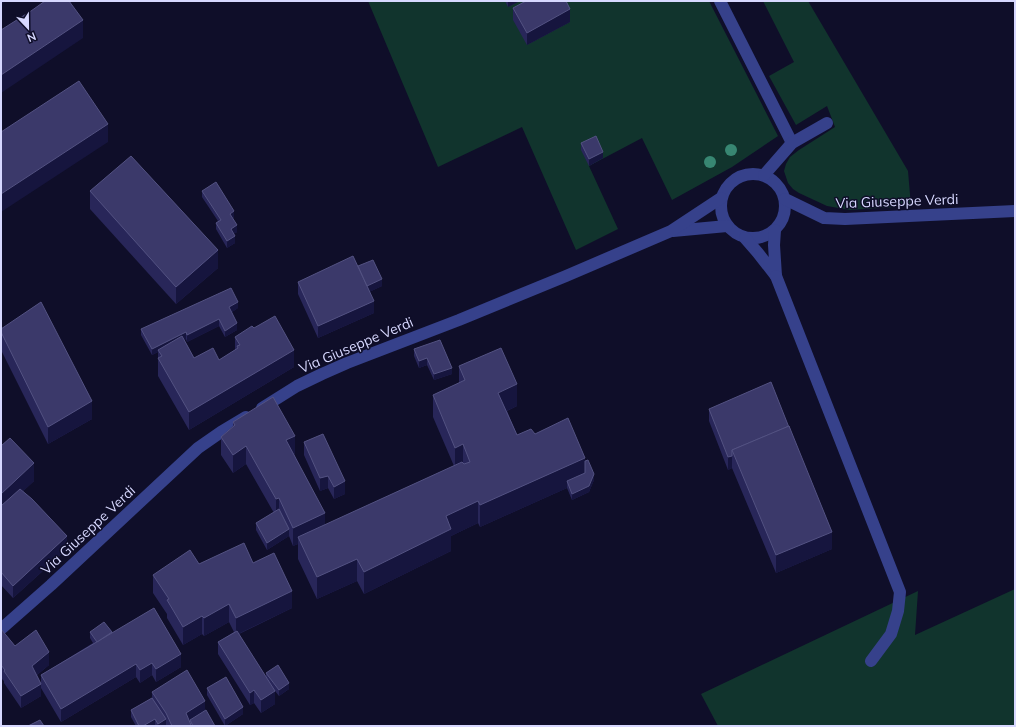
<svg xmlns="http://www.w3.org/2000/svg" width="1016" height="727" viewBox="0 0 1016 727" font-family="Mulish,sans-serif">
	<style>
		.green { fill: #11342d }
		.lines { fill: none; stroke-linecap: round; stroke-linejoin: round }
		.minor { stroke: #36418b; stroke-width: 12 }
		.tree { fill: #388672 }
		.wall { fill: #282659 }
		.shaded-wall { fill: #16153e }
		.building { fill: #3b396a; stroke: #535282 }
		.labels { text-anchor: middle; stroke-width: 3; stroke-linejoin: round; paint-order: stroke }
		.street-label { font-size: 14px; fill: #d7d8ff; stroke: #0f0e29 }
	</style>
	<rect width="100%" height="100%" fill="#0f0e29"/>
	<g class="green">
		<polygon points="368,1 709,1 778,136 732,167 672,200 642,138 589,166 618,229 576,250 522,127 438,167"/>
		<polygon points="763,1 808,1 908,171 911,206 850,210 827,206 799,193 793,189 788,183 784,171 786,164 790,157 799,150 835,127 827,106 796,125 769,76 794,62"/>
		<polygon points="1015,589 1015,726 718,726 701,694 918,591 915,635"/>
	</g>
	<g class="lines">
		<g class="minor">
			<polyline points="720,1 792,143"/>
			<circle cx="753" cy="206" r="32"/>
			<polyline points="764,175 792,143 827,123"/>
			<polyline points="785,199 824,218 845,219 1015,211"/>
			<polyline points="673,231 727,226"/>
			<polyline points="745,238 758,253 776,276 774,245 775,230"/>
			<polyline points="776,276 900,592 898,611 891,634 871,661"/>
			<polyline points="262,408 297,386 322,374 347,363 459,320 566,276 671,231 721,198"/>
			<polyline points="1,629 51,585 198,448 221,432 246,417"/>
		</g>
	</g>
	<g class="tree">
		<circle cx="731" cy="150" r="6"/>
		<circle cx="710" cy="162" r="6"/>
	</g>
	<g class="wall">
		<polygon points="505,1 520,1 508,7"/>
		<polygon points="513,8 570,22 527,45 513,20"/>
		<polygon points="581,143 603,158 589,166 581,150"/>
		<polygon points="90,191 218,268 176,304 90,209"/>
		<polygon points="202,191 234,217 233,218 237,232 233,234 235,243 227,248 216,229 216,223 218,221 202,197"/>
		<polygon points="358,266 382,286 369,292 374,313 318,338 298,294 298,282"/>
		<polygon points="238,308 232,312 237,330 225,337 219,326 187,342 186,339 184,340 194,358 219,360 235,350 235,337 294,367 189,430 158,376 158,352 152,355 141,335 141,329"/>
		<polygon points="1,329 92,419 48,444 1,350"/>
		<polygon points="414,349 452,374 434,380 427,365 419,368 414,356"/>
		<polygon points="459,366 517,406 507,411 517,435 535,434 585,461 594,480 589,492 572,500 567,488 480,527 478,523 451,536 451,551 364,594 357,581 317,599 298,559 298,544 293,546 289,536 267,550 256,530 256,523 274,513 246,464 233,473 221,455 221,437 233,426 233,422 295,453 294,454 325,525 454,466 433,417 433,395 459,383"/>
		<polygon points="709,409 832,549 776,573 732,468 728,470 709,421"/>
		<polygon points="304,442 345,494 334,499 328,488 320,491 304,455"/>
		<polygon points="1,446 34,481 23,491 67,549 13,598 1,585"/>
		<polygon points="253,563 292,608 239,634 266,678 266,673 289,689 279,696 275,691 275,704 261,713 254,703 250,705 218,654 218,642 234,632 229,622 204,636 202,634 183,645 173,628 167,618 167,614 153,593 153,575 199,564"/>
		<polygon points="1,629 15,646 49,665 37,675 41,683 41,675 93,643 90,638 90,632 112,632 181,667 156,682 152,675 140,683 136,677 61,722 41,688 41,696 21,708 4,683 4,681 1,678"/>
		<polygon points="207,688 243,714 225,726 207,695"/>
		<polygon points="152,692 205,711 215,726 156,726 155,725 154,726 136,726 131,717 131,710 152,698"/>
	</g>
	<g class="shaded-wall">
		<polygon points="1,1 6,1 1,4"/>
		<polygon points="508,1 520,1 508,7"/>
		<polygon points="570,9 570,22 527,45 527,33"/>
		<polygon points="83,20 83,38 1,93 1,75"/>
		<polygon points="108,124 108,142 1,212 1,194"/>
		<polygon points="603,152 603,158 589,166 589,159"/>
		<polygon points="234,211 234,217 230,221 230,214"/>
		<polygon points="237,225 237,232 231,235 231,229"/>
		<polygon points="235,236 235,243 227,248 227,241"/>
		<polygon points="218,250 218,268 176,304 176,287"/>
		<polygon points="382,279 382,286 365,294 365,287"/>
		<polygon points="374,301 374,313 318,338 318,326"/>
		<polygon points="238,302 238,308 229,314 229,307"/>
		<polygon points="219,319 219,326 187,342 187,335"/>
		<polygon points="237,323 237,330 225,337 225,331"/>
		<polygon points="186,332 186,339 159,352 158,350 158,352 152,355 152,349"/>
		<polygon points="294,350 294,367 189,430 189,412"/>
		<polygon points="427,358 427,365 419,368 419,361"/>
		<polygon points="452,368 452,374 434,380 434,374"/>
		<polygon points="517,384 517,406 498,415 498,393"/>
		<polygon points="92,401 92,419 48,444 48,427"/>
		<polygon points="295,436 295,453 286,458 286,440"/>
		<polygon points="463,444 463,466 455,470 455,448"/>
		<polygon points="246,446 246,464 233,473 233,455"/>
		<polygon points="732,456 732,468 728,470 728,457"/>
		<polygon points="585,458 585,480 567,481 567,488 480,527 480,505"/>
		<polygon points="34,463 34,481 1,512 1,494"/>
		<polygon points="594,474 594,480 589,492 572,500 572,494"/>
		<polygon points="328,476 328,488 320,491 320,478"/>
		<polygon points="345,481 345,494 334,499 334,487"/>
		<polygon points="279,498 279,515 276,517 276,499"/>
		<polygon points="478,501 478,523 451,536 451,551 364,594 364,572 446,516"/>
		<polygon points="325,513 325,531 298,537 298,544 293,546 293,528"/>
		<polygon points="289,529 289,536 267,550 267,543"/>
		<polygon points="832,532 832,549 776,573 776,555"/>
		<polygon points="67,536 67,549 13,598 13,586"/>
		<polygon points="357,559 357,581 317,599 317,577"/>
		<polygon points="292,591 292,608 236,635 236,618"/>
		<polygon points="229,604 229,622 204,636 204,618"/>
		<polygon points="202,616 202,634 183,645 183,627"/>
		<polygon points="49,652 49,665 32,679 32,666"/>
		<polygon points="181,654 181,667 156,682 156,669"/>
		<polygon points="152,663 152,675 140,683 140,670"/>
		<polygon points="136,664 136,677 61,722 61,709"/>
		<polygon points="289,683 289,689 279,696 279,690"/>
		<polygon points="41,684 41,696 21,708 21,696"/>
		<polygon points="254,690 254,703 250,705 250,693"/>
		<polygon points="275,691 275,704 261,713 261,700"/>
		<polygon points="205,701 205,713 190,720 190,723 186,713"/>
		<polygon points="243,707 243,714 225,726 225,719"/>
		<polygon points="155,719 155,725 154,726 143,726"/>
		<polygon points="166,719 166,726 158,726 158,724"/>
	</g>
	<g class="building">
		<polygon points="45,1 69,1 83,20 1,75 1,30 31,11"/>
		<polygon points="526,1 566,1 570,9 527,33 513,8"/>
		<polygon points="79,81 108,124 1,194 1,132"/>
		<polygon points="596,136 603,152 589,159 581,143"/>
		<polygon points="131,156 218,250 176,287 90,191"/>
		<polygon points="216,182 234,211 230,214 237,225 231,229 235,236 227,241 216,223 221,220 202,191"/>
		<polygon points="353,256 374,301 318,326 298,282"/>
		<polygon points="373,260 382,279 367,286 358,266"/>
		<polygon points="231,288 238,302 229,307 237,323 225,331 219,319 187,335 186,332 152,349 141,329"/>
		<polygon points="41,302 92,401 48,427 1,332 1,329"/>
		<polygon points="275,316 294,350 189,412 158,358 162,356 158,350 182,336 194,358 213,348 219,360 238,348 237,346 240,345 235,337 252,326 254,328"/>
		<polygon points="440,340 452,368 434,374 427,358 419,361 414,349"/>
		<polygon points="501,348 517,384 498,393 517,435 531,429 535,434 568,418 585,458 480,505 478,501 446,516 451,529 364,572 357,559 317,577 298,537 462,462 464,464 470,462 463,444 455,448 433,395 465,380 459,366"/>
		<polygon points="771,382 790,430 789,426 732,450 732,456 728,457 709,409"/>
		<polygon points="273,397 295,436 286,440 325,513 293,528 279,498 276,499 246,446 233,455 221,437 235,425 233,422"/>
		<polygon points="789,426 832,532 776,555 732,450"/>
		<polygon points="323,434 345,481 334,487 328,476 320,478 304,442"/>
		<polygon points="10,438 34,463 1,494 1,446"/>
		<polygon points="588,460 594,474 589,486 572,494 567,481 585,473 585,461"/>
		<polygon points="20,489 32,499 67,536 13,586 1,572 1,506"/>
		<polygon points="279,509 289,529 267,543 256,523"/>
		<polygon points="244,543 253,563 274,553 292,591 236,618 229,604 204,618 202,616 183,627 173,610 167,600 169,599 153,575 190,550 199,564"/>
		<polygon points="154,608 181,654 156,669 152,663 140,670 136,664 61,709 41,675"/>
		<polygon points="104,622 112,632 97,642 90,632"/>
		<polygon points="1,629 15,646 36,630 49,652 32,666 41,684 21,696 4,671 5,670 1,665"/>
		<polygon points="237,631 275,691 261,700 254,690 250,693 218,642"/>
		<polygon points="278,665 289,683 279,690 266,673"/>
		<polygon points="187,670 205,701 186,713 191,725 188,726 172,726 166,713 152,692"/>
		<polygon points="226,677 243,707 225,719 207,688"/>
		<polygon points="152,698 166,719 158,724 155,719 143,726 139,726 131,710"/>
		<polygon points="206,710 215,726 193,726 190,720"/>
		<polygon points="40,720 44,726 28,726"/>
	</g>
	<g class="labels">
		<g class="street-label">
			<text transform="translate(897 201) rotate(-2)" y="5">Via Giuseppe Verdi</text>
			<text transform="translate(356 345) rotate(-23)" y="5">Via Giuseppe Verdi</text>
			<text transform="translate(88 530) rotate(-43)" y="5">Via Giuseppe Verdi</text>
		</g>
	</g>
	<rect width="1016" height="727" fill="none" stroke="#d7d8ff" stroke-width="4"/>
	<g transform="translate(28 28) rotate(158)" stroke="#0f0e29" stroke-width="3" paint-order="stroke">
	<path d="M0-3L7 15L0 10L-7 15Z" fill="#d7d8ff"/>
	<text y="-6" font-size="11" font-weight="bold" text-anchor="middle" fill="#d7d8ff">N</text>
	</g>
</svg>
